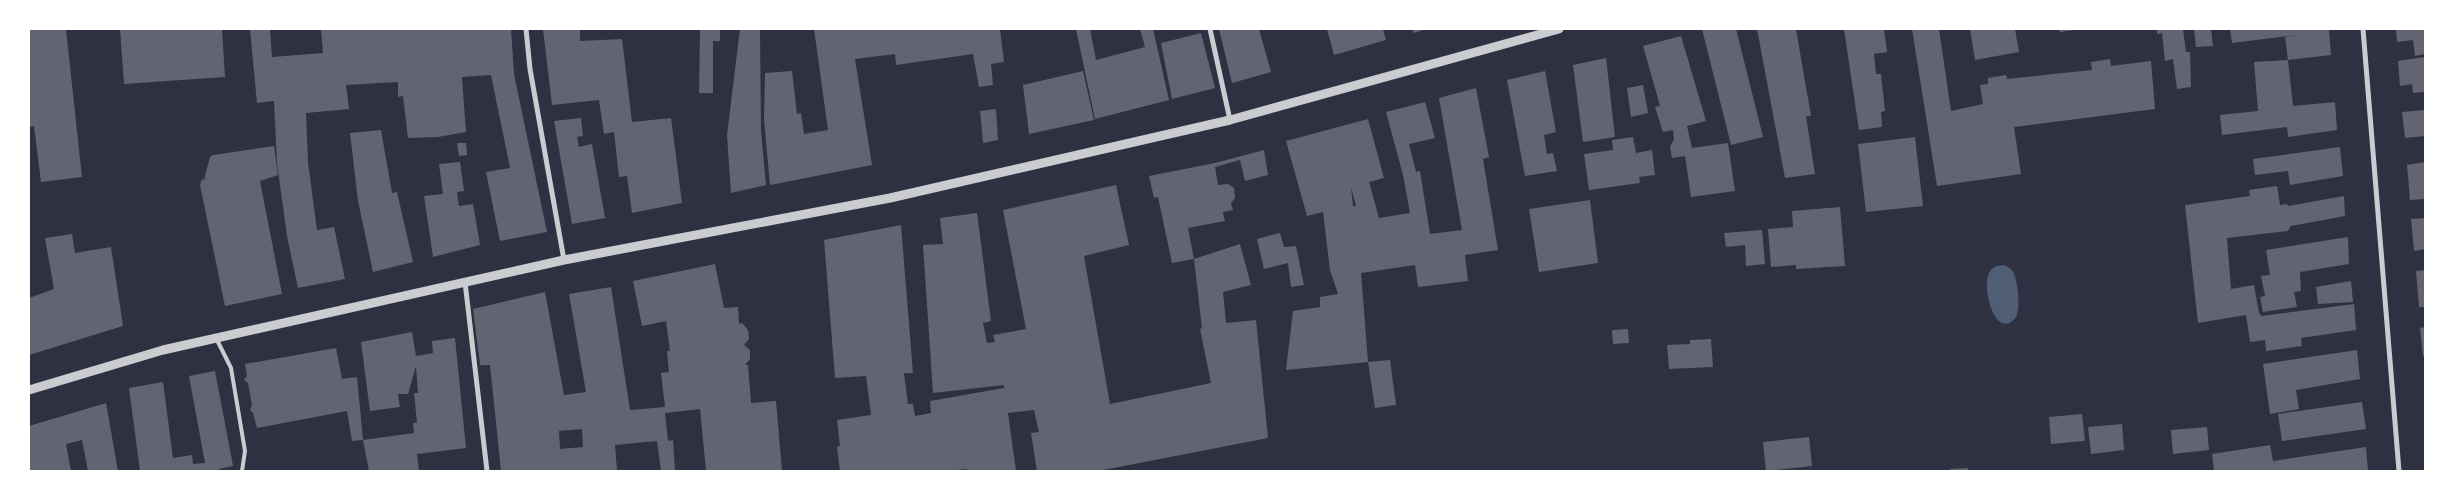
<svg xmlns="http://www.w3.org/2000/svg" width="2454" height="500" viewBox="0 0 2454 500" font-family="Cabin,sans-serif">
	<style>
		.water { fill: #4f5d75 }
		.building { fill: #626471; fill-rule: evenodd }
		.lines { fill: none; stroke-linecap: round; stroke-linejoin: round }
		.service { stroke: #caccd0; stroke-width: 4 }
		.minor { stroke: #caccd0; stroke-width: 5 }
		.tertiary { stroke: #caccd0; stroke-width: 9 }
	</style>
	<rect width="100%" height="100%" fill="#2d3142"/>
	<path class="water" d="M2004,265C2006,266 2009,267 2011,269C2018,275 2021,310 2016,317C1995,344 1980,283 1990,271C1994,266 1998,266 2004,265Z"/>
	<g class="building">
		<polygon points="29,29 66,29 82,177 41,182 34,126 29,127"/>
		<polygon points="120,29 222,29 225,77 124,84"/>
		<polygon points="250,29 270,29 272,57 323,53 321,29 511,29 514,74 547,232 500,241 486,172 510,168 491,75 462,77 466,132 438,137 408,138 403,96 398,97 398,82 346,85 349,109 306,113 308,162 317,230 334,227 345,279 298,288 287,236 277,163 274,101 257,103"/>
		<polygon points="543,29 580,29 580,41 622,39 632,122 671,118 682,203 632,213 627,176 619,177 614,132 604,134 599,100 552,105"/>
		<polygon points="700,29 720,29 720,41 713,41 713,93 699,93"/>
		<polygon points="740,29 760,29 761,131 766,185 731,193 727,135"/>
		<polygon points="814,29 1000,29 1004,62 991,64 993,85 979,87 973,54 896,65 895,54 855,59 872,165 770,185 764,119 765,73 792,71 797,114 801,113 804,134 828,130"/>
		<polygon points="1076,29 1090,29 1096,60 1145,47 1140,29 1153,29 1169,100 1095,119"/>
		<polygon points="1219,29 1259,29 1271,72 1232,83"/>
		<polygon points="1327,29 1383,29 1386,40 1334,55"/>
		<polygon points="1412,29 1425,29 1414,33"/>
		<polygon points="1702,29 1736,29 1763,137 1731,145"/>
		<polygon points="1757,29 1796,29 1811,116 1806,116 1815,174 1785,178"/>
		<polygon points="1844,29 1884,29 1887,52 1874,54 1876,74 1881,74 1885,111 1881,112 1882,127 1859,130"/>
		<polygon points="1912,29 1939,29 1951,111 1983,104 1980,85 1988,84 1988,78 2006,75 2007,79 2092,70 2091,62 2110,59 2111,66 2151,61 2155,109 2014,127 2021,174 1937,186"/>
		<polygon points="1970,29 2015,29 2019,52 1975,60"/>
		<polygon points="2059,29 2074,29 2074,30 2060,32"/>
		<polygon points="2157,29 2183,29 2186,52 2190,52 2191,87 2177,89 2173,59 2165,61 2162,33 2157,34"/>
		<polygon points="2194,29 2211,29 2213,46 2196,47"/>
		<polygon points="2230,29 2329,29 2331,55 2288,60 2285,37 2296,35 2232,43"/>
		<polygon points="2396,29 2425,29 2425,54 2415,56 2413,40 2397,42"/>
		<polygon points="1201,33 1215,88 1172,99 1161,43"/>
		<polygon points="1681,36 1706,121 1687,126 1692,148 1728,143 1735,191 1691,197 1685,156 1672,158 1670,147 1674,139 1673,130 1663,132 1655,107 1660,106 1643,46"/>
		<polygon points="2425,57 2425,92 2413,93 2412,84 2400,86 2398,61"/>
		<polygon points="1606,58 1615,137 1583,142 1573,65"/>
		<polygon points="2288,60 2293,106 2335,102 2337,130 2288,137 2287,127 2222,135 2220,115 2258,111 2254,62"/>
		<polygon points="1083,71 1094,120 1029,134 1023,85"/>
		<polygon points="1545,71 1556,132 1544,135 1547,154 1553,153 1557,171 1525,176 1507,80"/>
		<polygon points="1643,85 1648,113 1631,117 1627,88"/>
		<path d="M1476,88L1489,157L1483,159L1498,250L1465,255L1468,281L1418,287L1415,265L1361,273L1368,362L1390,360L1396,405L1375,408L1368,362L1286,370L1293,311L1320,307V297L1338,294L1330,270L1323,212L1307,216L1286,141L1368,119L1384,178L1369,182L1379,218L1410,213L1403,175L1386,112L1425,102L1435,138L1409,144L1416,172L1420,171L1430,234L1462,230L1439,98ZM1351,187L1356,206H1353Z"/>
		<polygon points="996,109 998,140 983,143 980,111"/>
		<polygon points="2425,110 2425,136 2405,138 2402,112"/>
		<polygon points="581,118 583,136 577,137 579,147 592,144 605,218 572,224 554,121"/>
		<polygon points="381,130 392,193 397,192 413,262 373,272 358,201 350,133"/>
		<polygon points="1633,137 1636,153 1652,150 1655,175 1639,177 1640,183 1589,190 1584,154 1613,150 1612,140"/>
		<polygon points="1915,137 1923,206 1866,212 1858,144"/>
		<polygon points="457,143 466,143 467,155 459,156"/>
		<polygon points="274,146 278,175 260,181 282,294 225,306 200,185 202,179 204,180 210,157 213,155"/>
		<polygon points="2340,147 2343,176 2290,185 2288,171 2255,175 2253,159"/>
		<polygon points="1264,150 1268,175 1245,181 1240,160 1215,167 1218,185 1228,184 1234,188 1235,198 1231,203 1233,210 1223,212 1225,221 1188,228 1194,259 1172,263 1158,197 1154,198 1149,176 1215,163"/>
		<polygon points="460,162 464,191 457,192 459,206 473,204 480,245 433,257 424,196 443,194 439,164"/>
		<polygon points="2425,162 2425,199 2410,200 2407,165"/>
		<polygon points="1116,185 1129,245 1084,256 1110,404 1211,383 1200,329 1202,328 1194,259 1240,244 1251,285 1223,292 1226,323 1256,320 1268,438 1098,471 1037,471 1031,433 1039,432 1034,410 1008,413 1016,471 967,471 967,469 947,471 840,471 837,447 840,446 837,420 871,415 866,376 835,378 824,240 901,225 913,373 904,373 908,404 913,404 915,416 931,413 930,401 1004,388 1004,385 933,393 923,245 943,244 940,218 977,213 991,321 983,323 987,343 995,342 993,335 1026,329 1003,210"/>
		<polygon points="2277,186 2280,205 2287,204 2288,206 2344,196 2345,216 2291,226 2288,231 2227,238 2231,289 2254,285 2259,313 2262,316 2354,304 2356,330 2301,338 2302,346 2266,351 2265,340 2250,342 2246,315 2198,323 2185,205 2250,196 2249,190"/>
		<polygon points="1590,200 1598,263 1539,272 1529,209"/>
		<polygon points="1840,207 1845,266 1796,269 1796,265 1771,267 1768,229 1793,227 1792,211"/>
		<polygon points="2425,218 2425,249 2414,251 2411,219"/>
		<polygon points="1762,230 1765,264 1746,266 1745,245 1726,247 1724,233"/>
		<polygon points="1280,233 1284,247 1296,246 1304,285 1291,287 1288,263 1264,269 1257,239"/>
		<polygon points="72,234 75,253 111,247 123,326 29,355 29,298 54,289 45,238"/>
		<polygon points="2348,237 2349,264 2300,272 2301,291 2294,292 2297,307 2263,312 2260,297 2265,296 2261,276 2270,275 2266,250"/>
		<path d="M715,264L724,308L738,307L739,324L742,323L748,330L749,339L744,345L750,350V359L745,365H748L751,403L776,401L782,471H706L700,409L665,413L668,441L673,440L675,471H661L657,441L615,445L617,471H501L490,365H480L473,309L545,292L564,395L586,392L569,294L611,287L630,410L665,407L661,373L669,372L667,351H670L666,321L642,326L633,281ZM582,429L583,447L560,449L559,431Z"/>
		<polygon points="2425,270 2425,307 2419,307 2416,271"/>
		<polygon points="2351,281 2353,302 2318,304 2316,287"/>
		<polygon points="2425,327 2425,356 2423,356 2420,328"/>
		<polygon points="1628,329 1629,343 1613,344 1612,330"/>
		<polygon points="412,332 416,356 433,353 432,341 455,338 466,448 417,454 419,471 369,471 363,440 352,441 347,411 257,428 253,413 250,410 252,405 248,383 244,380 247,376 245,364 336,348 342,379 357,377 363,440 414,433 413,423 417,423 414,393 418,393 416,366 408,394 398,394 400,407 370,411 361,342"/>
		<polygon points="1711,339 1713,367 1669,369 1667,345 1690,344 1690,340"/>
		<polygon points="2357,350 2360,379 2296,390 2299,409 2270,414 2263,364"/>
		<polygon points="215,371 233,466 219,469 220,471 140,471 129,388 163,382 173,458 192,455 193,464 205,463 189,376"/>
		<polygon points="2362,402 2366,429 2282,441 2278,414"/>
		<polygon points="106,403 118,471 88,471 82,440 66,444 71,471 29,471 29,426"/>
		<polygon points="2082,414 2085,441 2051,444 2049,417"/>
		<polygon points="2122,424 2124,450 2091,454 2088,427"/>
		<polygon points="2207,427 2209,450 2173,454 2171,430"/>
		<polygon points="1809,437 1812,466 1766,471 1763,442"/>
		<polygon points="2270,445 2273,461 2366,447 2368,471 2214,471 2212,454"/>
		<polygon points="1968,468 1969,471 1951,471 1950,469"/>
	</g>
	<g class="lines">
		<polyline class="service" points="216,338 231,368 245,451 242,471"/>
		<g class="minor">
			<polyline points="526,29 530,69 564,260"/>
			<polyline points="1210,29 1230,120"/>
			<polyline points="2363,29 2399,471"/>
			<polyline points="465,282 487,471"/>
		</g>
		<polyline class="tertiary" points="29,390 163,350 564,260 890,198 1230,120 1559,29"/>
	</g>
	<rect width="2454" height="500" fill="none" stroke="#ffffff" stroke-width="60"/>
</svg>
